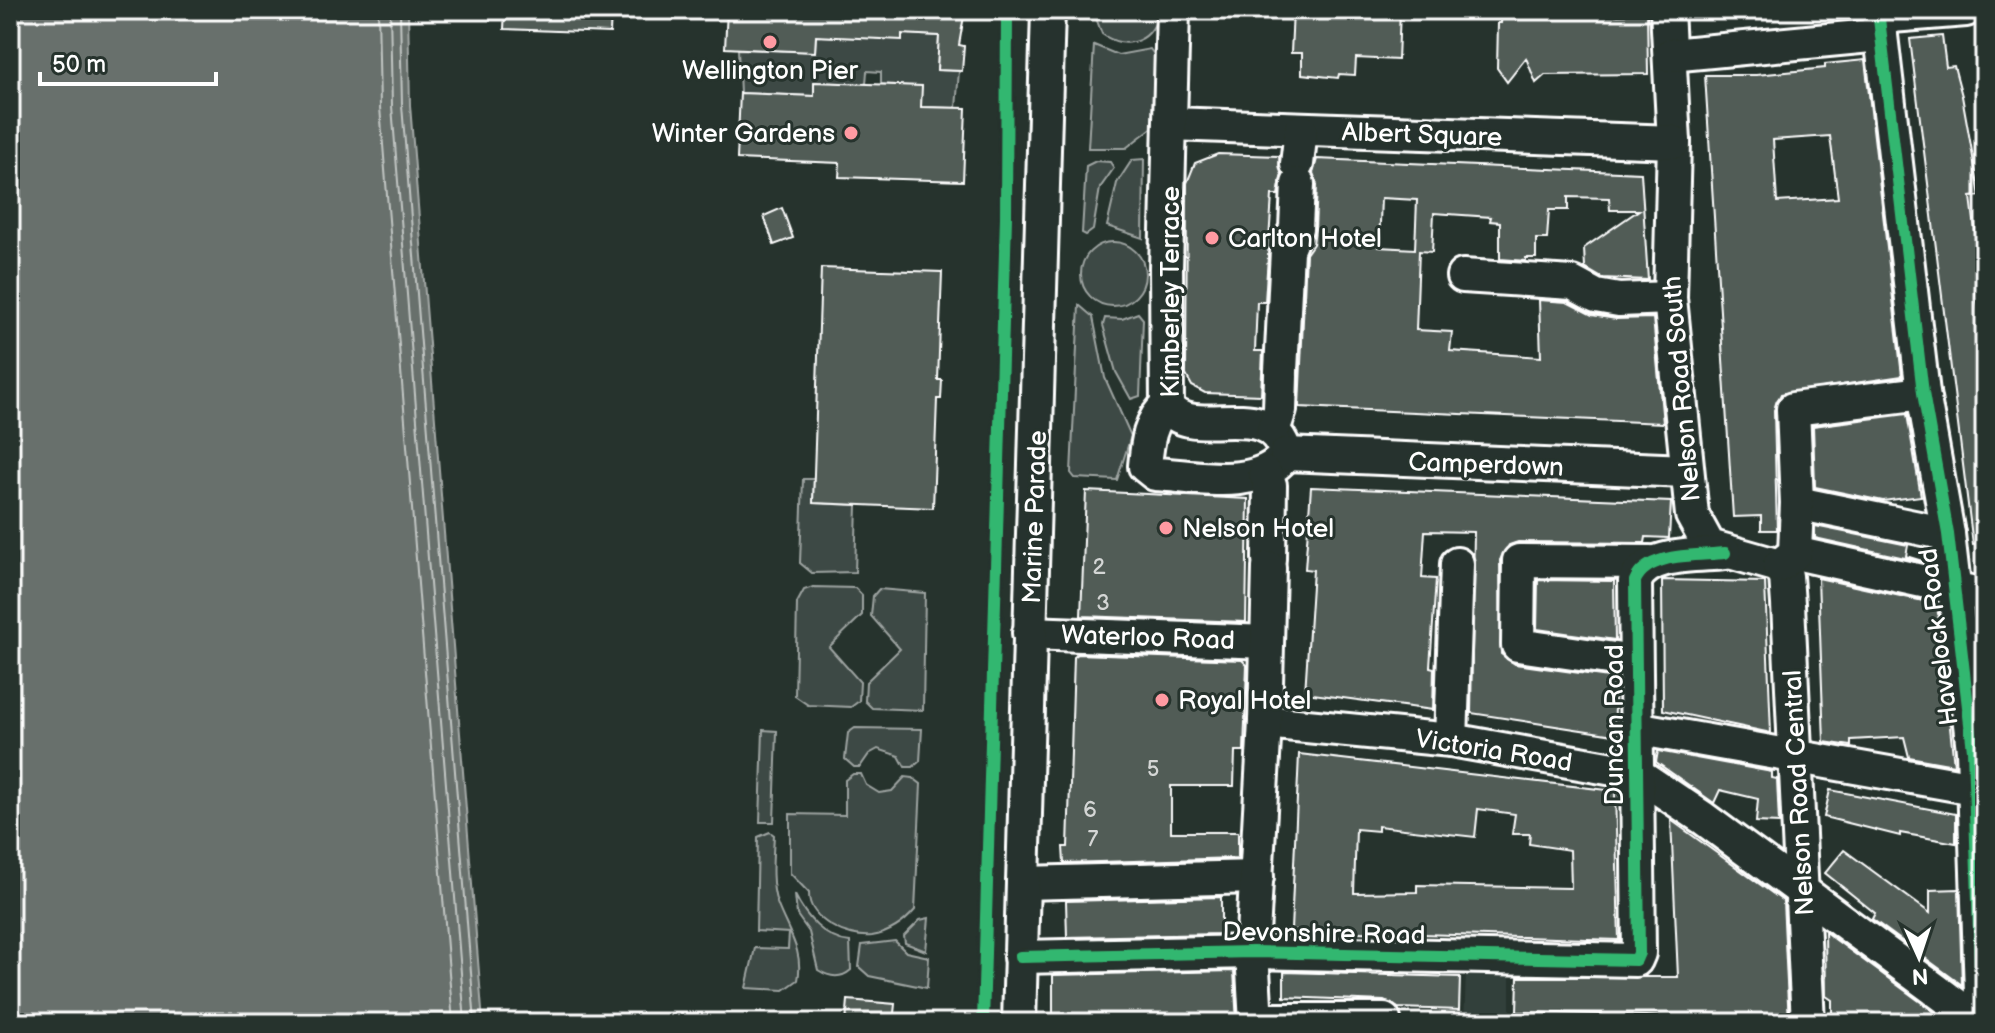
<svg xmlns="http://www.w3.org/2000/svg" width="1995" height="1033" viewBox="0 0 1995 1033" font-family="'Balsamiq Sans',sans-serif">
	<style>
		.built { fill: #333f3a }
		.green { fill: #3e4944; stroke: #9ea4a2; stroke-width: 2 }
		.water { fill: #67706c; stroke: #a4a9a7; stroke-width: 2 }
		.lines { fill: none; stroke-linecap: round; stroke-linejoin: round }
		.shore { stroke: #c2c6c4; stroke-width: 2 }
		.building { fill: #515c57; stroke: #fff; stroke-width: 2; fill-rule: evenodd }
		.minor-casing { stroke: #fff; stroke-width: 38 }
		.minor { stroke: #26332d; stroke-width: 32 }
		.cycleway-casing { stroke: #26332d; stroke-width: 17 }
		.cycleway { stroke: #33b770; stroke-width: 12 }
		.poi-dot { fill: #ff9aa2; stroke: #26332d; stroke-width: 3 }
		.labels { text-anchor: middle; stroke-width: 6; stroke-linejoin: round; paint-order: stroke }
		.number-label { font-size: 22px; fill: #d4d6d5 }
		.poi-label { font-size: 26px; fill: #fff; stroke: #26332d; text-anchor: start }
		.street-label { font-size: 26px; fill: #fff; stroke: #26332d }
	</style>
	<rect width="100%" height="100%" fill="#26332d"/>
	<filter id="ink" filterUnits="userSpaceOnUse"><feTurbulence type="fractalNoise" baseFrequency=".0125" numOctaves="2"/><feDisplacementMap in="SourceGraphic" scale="16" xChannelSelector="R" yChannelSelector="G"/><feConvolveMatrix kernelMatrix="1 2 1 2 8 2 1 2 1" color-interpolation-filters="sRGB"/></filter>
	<g filter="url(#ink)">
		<polygon class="built" points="1466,973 1510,974 1510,1016 1653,1023 1464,1023"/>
		<g class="green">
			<path d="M1093,10H1158C1156,41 1126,52 1102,34Z"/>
			<polygon points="902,34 939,36 937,70 959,71 956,108 921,107 921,100 908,86 881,84 881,72 867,71 866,84 815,82 814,96 740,93 738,49 815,52 816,36 902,39"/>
			<polygon points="1094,45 1118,55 1150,49 1156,57 1153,127 1126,148 1088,148"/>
			<polygon points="1144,159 1143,238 1107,226 1117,183 1132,160"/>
			<polygon points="1096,161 1110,162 1114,168 1100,188 1093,230 1086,235 1082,233 1086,166"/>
			<circle cx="1113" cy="274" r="32"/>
			<polygon points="1079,305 1093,317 1105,378 1131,436 1117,480 1075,478 1071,473"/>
			<polygon points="1138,313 1143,319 1140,396 1131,399 1116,372 1103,325 1105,318 1122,319"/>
			<polygon points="803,479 814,479 813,503 857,505 855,572 812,573 800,563"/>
			<polygon points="813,587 855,588 862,595 862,615 829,647 860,682 859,701 851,707 808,705 795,696 797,603 804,590"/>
			<polygon points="879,589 925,593 923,710 872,708 865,701 866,682 900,649 871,616 873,596"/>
			<polygon points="855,728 922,729 920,761 913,767 905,767 899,756 878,749 869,754 860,767 854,767 845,759 848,733"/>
			<polygon points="763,730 777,731 774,822 760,822"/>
			<path d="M853,774H861L866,785L879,793L892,791L905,777L913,778L921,784L915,910C904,923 890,933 872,936C848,939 808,920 809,893L790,873V814L845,815V780Z"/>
			<path d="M770,832L774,835C773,857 770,882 777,903C787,931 804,949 798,980L784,990L746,988L755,948L788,949L789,933L756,931L758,837Z"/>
			<path d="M795,895C805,916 825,940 850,942L851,970C841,979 829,977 818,970L809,932L797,915Z"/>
			<polygon points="929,918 926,951 905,943 904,936 920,920"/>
			<polygon points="895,941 906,952 929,957 927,988 869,976 859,967 862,945"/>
		</g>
		<polygon class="water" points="10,10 408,10 410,105 483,1023 10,1023"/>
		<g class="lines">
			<g class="shore">
				<polyline points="378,10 380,107 453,1023"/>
				<polyline points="390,10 392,106 465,1023"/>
				<polyline points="400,10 402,105 475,1023"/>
			</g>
		</g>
		<g class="building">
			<polygon points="505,10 611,10 610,33 504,29"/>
			<polygon points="727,10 965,10 959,45 964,46 962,71 937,70 939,36 902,34 902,40 816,36 815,52 725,48"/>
			<polygon points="1293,10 1400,10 1398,60 1356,58 1355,75 1339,74 1338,78 1302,74 1302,53 1291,53"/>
			<polygon points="1502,10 1542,10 1541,17 1625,15 1625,10 1647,10 1648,74 1545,75 1536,83 1526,58 1507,82 1497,68 1498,23 1501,23"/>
			<polygon points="1942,36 1946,67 1954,66 1962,96 1980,196 1971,197 1983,291 1976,292 1982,330 1985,330 1985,544 1973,545 1910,39"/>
			<path d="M1865,60L1902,376L1781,394L1774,410L1777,530H1761V516L1733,517L1705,75H1756L1825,68V64ZM1830,136L1838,198L1777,202L1773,140Z"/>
			<polygon points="814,82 922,86 921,107 966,108 963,181 839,177 840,163 737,159 740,93 814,96"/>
			<polygon points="1218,154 1279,156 1282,174 1278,195 1272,195 1265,302 1257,302 1255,351 1263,351 1261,395 1205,393 1192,386 1186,375 1187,183 1195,163"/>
			<path d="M1317,159L1641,173L1648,280L1602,278L1585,268L1584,248L1639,210H1610L1609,198L1568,197V210H1549L1547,239H1536V258H1526V261L1500,259V222L1490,221L1491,217L1434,213L1432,252L1419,251L1416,330L1452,332L1450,351L1541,357L1539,300L1567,302L1592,315L1616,319L1653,318L1663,423L1299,407L1306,254L1313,244L1315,229L1317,185L1313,173ZM1381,198L1417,200L1415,249L1379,247Z"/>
			<polygon points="782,208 793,238 774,245 764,216"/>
			<polygon points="821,268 942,272 938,380 942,380 941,399 937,399 933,508 813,503"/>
			<polygon points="1907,414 1921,496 1883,501 1815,487 1813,426"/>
			<polygon points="1311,487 1671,502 1669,538 1646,537 1645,543 1518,542 1509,545 1500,560 1501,654 1515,664 1616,678 1614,735 1471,713 1474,532 1425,531 1422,578 1436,579 1430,667 1434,668 1433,710 1305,693 1313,570 1305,569"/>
			<polygon points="1086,491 1248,499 1246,622 1081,616"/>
			<polygon points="1815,526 1908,545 1906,556 1932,564 1815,538"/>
			<polygon points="1818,578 1937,604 1954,765 1909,757 1904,737 1851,740 1851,746 1824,742"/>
			<polygon points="1538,580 1614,581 1615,640 1537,629"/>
			<polygon points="1662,580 1765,582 1771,733 1663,710"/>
			<polygon points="1078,654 1242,660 1247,665 1244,751 1235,751 1234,786 1171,786 1171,832 1238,832 1238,858 1064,863 1063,847 1068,847 1074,657"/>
			<polygon points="1658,751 1772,772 1772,778 1777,779 1779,823 1756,822 1758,799 1720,790 1714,803 1656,762"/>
			<path d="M1299,754L1615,791L1619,940L1291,930ZM1478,809L1515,814L1512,834H1530L1529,844L1570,850L1571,888L1417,885V892L1354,893L1356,829L1378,831V826L1475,837Z"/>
			<polygon points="1830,790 1956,814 1956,843 1900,833 1900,836 1824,817"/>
			<polygon points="1671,820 1783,901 1789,1023 1666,1023 1666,1017 1625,1015 1625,1019 1602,1020 1602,1014 1517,1012 1518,977 1678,977"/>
			<polygon points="1844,850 1930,913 1930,890 1959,889 1962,985 1872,919 1875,913 1825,873"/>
			<polygon points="1221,897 1221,934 1067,937 1066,901"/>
			<polygon points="1825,932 1948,1022 1949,1023 1832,1023 1832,1000 1826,996"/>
			<polygon points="1234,971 1237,1023 1053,1023 1053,975"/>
			<polygon points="1284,972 1460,977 1459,1010 1398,1008 1384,1001 1284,997"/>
			<polygon points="848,1000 895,1004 893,1023 846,1023"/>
		</g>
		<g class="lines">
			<g class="minor-casing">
				<g id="minor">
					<polyline points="1667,10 1674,142 1670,298 1692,515 1709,546 1779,566"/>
					<polyline points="1878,10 1923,393 1948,534 1973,750 1982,1023"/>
					<polyline points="1879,17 1966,10"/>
					<polyline points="1670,55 1881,35"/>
					<polyline points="1171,124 1674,142"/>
					<polyline points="1297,164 1301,130"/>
					<polyline points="1463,276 1572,283 1596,296 1619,300 1670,298"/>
					<polyline points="1281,371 1287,250 1296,228 1298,184"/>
					<path d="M1167,406C1149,420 1147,445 1145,466L1155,474C1197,476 1258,492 1286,454C1270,392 1192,444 1167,406L1166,268L1173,10"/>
					<polyline points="1273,431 1280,410 1281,376"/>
					<polyline points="1286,454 1686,471"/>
					<polyline points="1265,473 1270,485 1269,559"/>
					<polyline points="1797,503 1948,534"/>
					<polyline points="1795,553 1985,595"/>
					<polyline points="1779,566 1786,576 1788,604 1808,1023"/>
					<polyline points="1779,566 1795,553 1797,503 1793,409 1923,393"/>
					<polyline points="1029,633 1267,642"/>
					<polyline points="1635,662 1518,645 1519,561 1650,562"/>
					<polyline points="1265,722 1451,740 1636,773 1703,818 1959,1007 1981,1013"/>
					<polyline points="1635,728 1985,790"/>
					<polyline points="1451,740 1457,564"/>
					<polyline points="1023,883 1257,877"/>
					<path d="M1020,957L1252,952L1636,960L1639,953L1635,581C1647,552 1697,556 1725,553"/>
					<polyline points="1255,1020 1384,1020 1384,1023"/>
					<polyline points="1019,1023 1048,10"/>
					<polyline points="1256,1023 1252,952 1265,722 1269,568"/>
				</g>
			</g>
			<use href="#minor" class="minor"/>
			<g class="cycleway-casing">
				<g id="cycleway">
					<polyline points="1878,10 1923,393 1948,534 1973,750 1982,1023"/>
					<path d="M1020,957L1252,952L1636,960L1639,953L1635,581C1647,552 1697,556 1725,553"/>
					<polyline points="983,1023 1006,217 1007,10"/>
				</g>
			</g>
			<use href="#cycleway" class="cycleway"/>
		</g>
	</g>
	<g class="poi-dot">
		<circle cx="770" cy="42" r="8"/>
		<circle cx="851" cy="133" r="8"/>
		<circle cx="1212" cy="238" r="8"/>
		<circle cx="1166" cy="528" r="8"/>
		<circle cx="1162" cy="700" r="8"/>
	</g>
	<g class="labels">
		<g class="number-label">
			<text x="1099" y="574">2</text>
			<text x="1103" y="610">3</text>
			<text x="1153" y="776">5</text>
			<text x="1090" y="817">6</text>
			<text x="1093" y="846">7</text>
		</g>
		<g class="poi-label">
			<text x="770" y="79" text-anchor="middle">Wellington Pier</text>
			<text x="835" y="142" text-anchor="end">Winter Gardens</text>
			<text x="1228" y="247">Carlton Hotel</text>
			<text x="1182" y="537">Nelson Hotel</text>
			<text x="1178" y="709">Royal Hotel</text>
		</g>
		<g class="street-label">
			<text transform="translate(1422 134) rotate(2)" y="9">Albert Square</text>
			<text transform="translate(1170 292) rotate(-90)" y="9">Kimberley Terrace</text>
			<text transform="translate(1681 389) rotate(-95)" y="9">Nelson Road South</text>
			<text transform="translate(1486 464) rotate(2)" y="9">Camperdown</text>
			<text transform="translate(1034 517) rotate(-88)" y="9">Marine Parade</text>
			<text transform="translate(1148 637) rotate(2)" y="9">Waterloo Road</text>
			<text transform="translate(1938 637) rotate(-97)" y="9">Havelock Road</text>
			<text transform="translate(1614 725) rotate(-90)" y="9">Duncan Road</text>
			<text transform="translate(1494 750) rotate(9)" y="9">Victoria Road</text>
			<text transform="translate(1798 793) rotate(-93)" y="9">Nelson Road Central</text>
			<text transform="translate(1324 933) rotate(1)" y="9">Devonshire Road</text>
		</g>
	</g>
	<rect width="1995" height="1033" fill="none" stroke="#26332d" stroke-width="40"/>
	<rect x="20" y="20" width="1955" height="993" fill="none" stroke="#fff" stroke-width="3" filter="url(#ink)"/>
	<g transform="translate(1919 957) rotate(177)" stroke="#26332d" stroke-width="6" paint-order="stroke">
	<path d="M0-6L14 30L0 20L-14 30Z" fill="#ffffff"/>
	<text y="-12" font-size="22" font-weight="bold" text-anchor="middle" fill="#ffffff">N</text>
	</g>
	<path d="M40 72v12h176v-12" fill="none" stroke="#ffffff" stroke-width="4"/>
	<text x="52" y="72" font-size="24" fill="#ffffff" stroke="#26332d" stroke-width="6" paint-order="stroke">50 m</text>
</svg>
